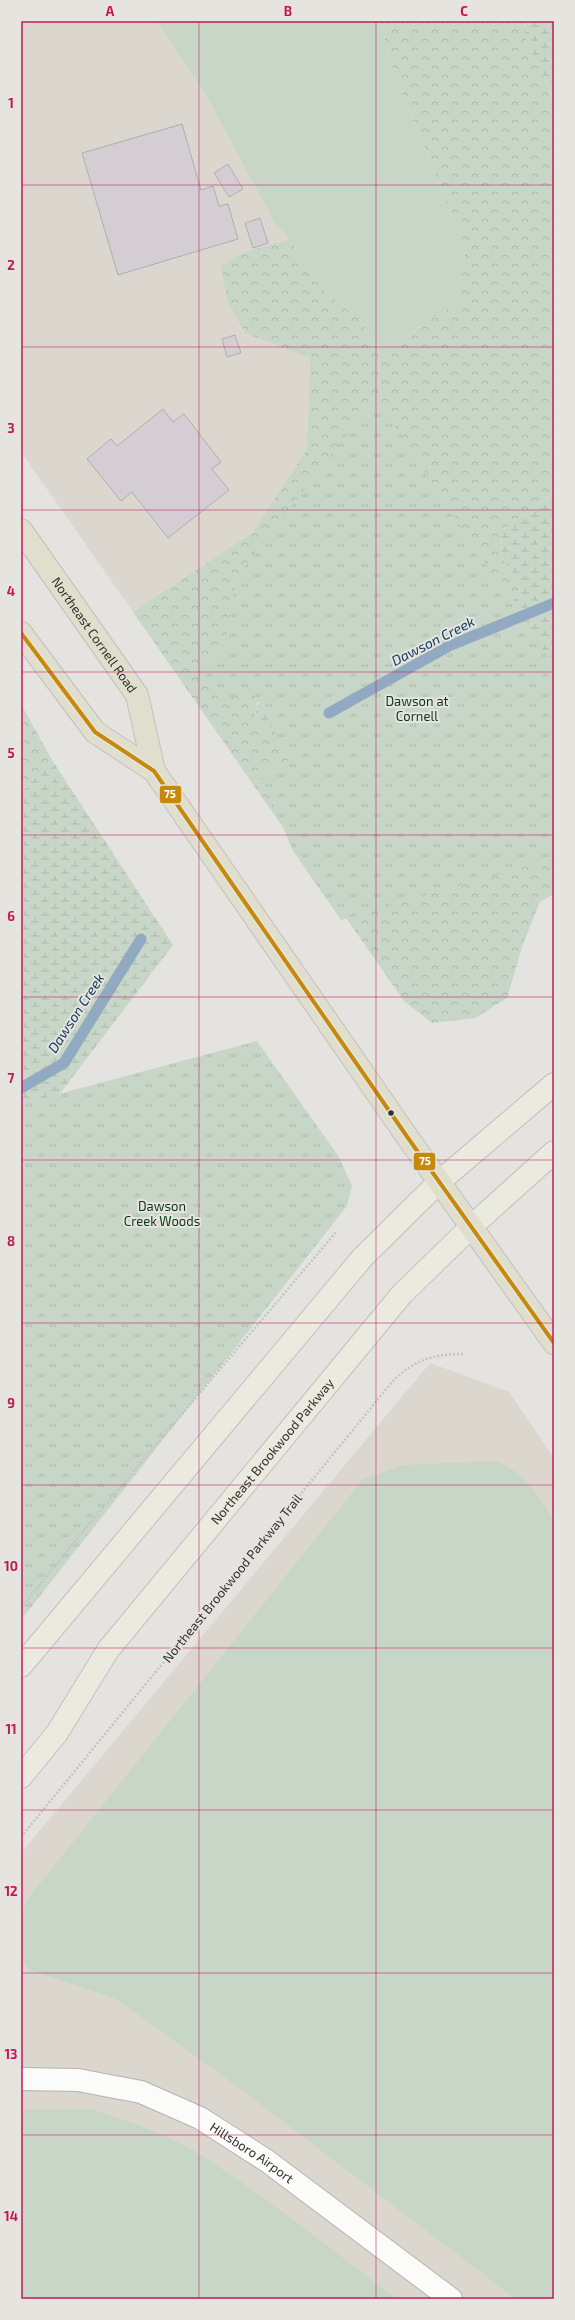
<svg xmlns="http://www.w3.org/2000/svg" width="575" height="2320" viewBox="0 0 575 2320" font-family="'Exo 2',sans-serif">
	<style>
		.built { fill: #dbd7cf }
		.green { fill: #c8d6c8 }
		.forest { fill: url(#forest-crowns) }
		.wetland { fill: url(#wetland-marsh) }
		.park { fill: url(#park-tufts) }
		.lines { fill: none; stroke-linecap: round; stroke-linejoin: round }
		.stream { stroke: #91aac1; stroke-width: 11 }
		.building { fill: #d4ced4; stroke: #afaead }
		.minor-casing { stroke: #b4b3b0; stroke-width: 24 }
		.major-casing { stroke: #c1c0bf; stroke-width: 24 }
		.highway-casing { stroke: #c1c0bf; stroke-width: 24 }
		.path { stroke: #c4c4c4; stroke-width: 2.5; stroke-dasharray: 2 2; stroke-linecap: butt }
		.minor { stroke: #fbfbfa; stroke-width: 22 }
		.major { stroke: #eaeadf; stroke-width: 22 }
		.highway { stroke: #e0dfcd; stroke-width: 22 }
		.bus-1-casing { stroke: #e6e4de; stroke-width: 7 }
		.bus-1 { stroke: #c6890c; stroke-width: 4 }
		.grid { fill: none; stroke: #c2185b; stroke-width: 1; stroke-opacity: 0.55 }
		.bus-dot { fill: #32312f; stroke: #e6e4de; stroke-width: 1.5 }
		.labels { text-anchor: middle; stroke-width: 4; stroke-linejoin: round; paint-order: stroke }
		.street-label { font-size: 13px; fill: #32312f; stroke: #e6e4de }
		.park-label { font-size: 13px; fill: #0a3916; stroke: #e6e4de }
		.water-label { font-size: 14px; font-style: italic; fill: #0c395c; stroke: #e6e4de }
		.line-badge { stroke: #e6e4de; stroke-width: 1.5 }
		.badge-label { font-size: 11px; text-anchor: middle; font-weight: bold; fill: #fff }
		.neatline { fill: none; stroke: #c2185b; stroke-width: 1.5 }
		.grid-label { font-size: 13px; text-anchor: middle; font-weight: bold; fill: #c2185b }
	</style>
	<defs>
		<pattern id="forest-crowns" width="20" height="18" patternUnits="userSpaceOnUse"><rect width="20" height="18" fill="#c8d6c8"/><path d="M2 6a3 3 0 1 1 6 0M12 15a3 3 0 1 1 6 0" fill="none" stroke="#acb8ac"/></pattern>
		<pattern id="wetland-marsh" width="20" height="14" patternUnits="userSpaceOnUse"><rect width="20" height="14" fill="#c8d6c8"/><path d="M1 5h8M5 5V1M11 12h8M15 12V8" fill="none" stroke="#acb8ac"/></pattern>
		<pattern id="park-tufts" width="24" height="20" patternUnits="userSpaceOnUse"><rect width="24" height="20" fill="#c8d6c8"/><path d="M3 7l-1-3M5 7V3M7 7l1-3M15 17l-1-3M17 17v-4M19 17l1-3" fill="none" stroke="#acb8ac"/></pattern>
	</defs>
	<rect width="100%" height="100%" fill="#e4e3e0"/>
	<g class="built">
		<polygon points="21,21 157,21 207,97 274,222 289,239 245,252 245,333 310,357 307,449 252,533 133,612 21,452"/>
		<polygon points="430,1363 509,1392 554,1458 554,2299 21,2299 21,1853"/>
	</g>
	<g class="green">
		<polygon points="157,21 380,21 394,73 466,249 458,302 379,354 361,321 322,289 289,239 274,222 207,97"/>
		<path d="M495,1461C522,1469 539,1497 554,1519V2299H516L227,2079L116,1999L29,1970L21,1959V1916L26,1901L363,1479L402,1465Z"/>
		<path d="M89,2109C124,2119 165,2133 196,2152C266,2196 331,2249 397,2299H21V2110Z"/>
	</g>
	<g class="forest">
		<polygon points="380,21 524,21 526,41 554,100 554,492 501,531 502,557 519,586 518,595 510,605 266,692 257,703 255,715 554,739 554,894 540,902 523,944 507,998 475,1018 432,1023 404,1001 133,612 252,533 307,449 310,358 245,333 228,301 221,266 245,252 289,239 322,289 361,321 379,354 458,302 466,249 394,73"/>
		<polygon points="21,704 52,760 21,793"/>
	</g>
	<g class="wetland">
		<polygon points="524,21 554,21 554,100 526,41"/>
		<path d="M554,492V739L283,732L268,731L258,725C253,710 257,703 266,692L510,605L518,595L519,586L502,557L501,531Z"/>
		<polygon points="52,760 173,945 46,1112 21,1134 21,793"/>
	</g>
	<g class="park">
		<polygon points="376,397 554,667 554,858 341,920 293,851 261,775 290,759 251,687 222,703 198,669 224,650 236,577"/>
		<polygon points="257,1041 339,1157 352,1186 347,1206 21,1620 21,1104"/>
	</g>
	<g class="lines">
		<g class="stream">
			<polyline points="329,713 449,646 554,603"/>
			<polyline points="21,1088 64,1063 141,939"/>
		</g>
	</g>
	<g class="building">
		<polygon points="182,124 201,190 213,186 219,206 228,204 238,239 118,275 82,153"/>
		<polygon points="228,164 243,189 229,197 214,173"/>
		<polygon points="260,218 268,243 253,248 245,223"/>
		<polygon points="235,335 241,353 227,357 222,339"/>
		<polygon points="163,409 173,422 184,414 221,462 212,469 229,490 168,538 132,492 121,501 87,459 111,439 117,446"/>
	</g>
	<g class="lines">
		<g class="minor-casing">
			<g id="minor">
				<path id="s1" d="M21,2079L78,2080L141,2092L200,2118L267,2161L451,2299"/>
			</g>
		</g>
		<g class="major-casing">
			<g id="major">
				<polyline points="21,1666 363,1257 439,1182 554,1084"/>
				<path id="s2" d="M21,1777L57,1733L108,1650L402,1294L472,1226L554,1152"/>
			</g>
		</g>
		<g class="highway-casing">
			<g id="highway">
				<path id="s3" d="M21,530L137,695L154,771"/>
				<polyline points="21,633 95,732 154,771 408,1138 554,1343"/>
			</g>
		</g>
		<g class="path">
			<polyline points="21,1608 94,1518 337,1231"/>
			<path d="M21,1837L392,1382C414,1360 433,1354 464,1354"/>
		</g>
		<use href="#minor" class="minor"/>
		<use href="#major" class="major"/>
		<use href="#highway" class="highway"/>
		<g class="bus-1-casing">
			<polyline id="bus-1" points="21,633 95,732 154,771 408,1138 554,1343"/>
		</g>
		<use href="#bus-1" class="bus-1"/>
	</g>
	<path class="grid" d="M199,21V2299M376,21V2299M21,185H554M21,347H554M21,510H554M21,672H554M21,835H554M21,997H554M21,1160H554M21,1323H554M21,1485H554M21,1648H554M21,1810H554M21,1973H554M21,2135H554"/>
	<circle class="bus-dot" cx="391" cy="1113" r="3.5"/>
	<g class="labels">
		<g class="street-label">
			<text dy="5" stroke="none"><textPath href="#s3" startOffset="128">Northeast Cornell Road</textPath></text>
			<text dy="5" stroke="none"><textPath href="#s2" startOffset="412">Northeast Brookwood Parkway</textPath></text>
			<text transform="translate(232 1578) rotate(-51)" y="5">Northeast Brookwood Parkway Trail</text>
			<text dy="5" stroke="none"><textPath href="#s1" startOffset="248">Hillsboro Airport</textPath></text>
		</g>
		<g class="park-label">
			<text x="417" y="706">Dawson at<tspan x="417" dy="15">Cornell</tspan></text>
			<text x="162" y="1211">Dawson<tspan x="162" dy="15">Creek Woods</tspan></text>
		</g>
		<g class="water-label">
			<text transform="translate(433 641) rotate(-27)" y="5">Dawson Creek</text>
			<text transform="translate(76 1013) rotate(-57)" y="5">Dawson Creek</text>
		</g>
	</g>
	<g class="line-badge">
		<rect x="159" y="785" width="23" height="19" rx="4" fill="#c6890c"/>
		<rect x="413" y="1152" width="23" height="19" rx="4" fill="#c6890c"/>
	</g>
	<g class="badge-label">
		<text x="170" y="798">75</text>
		<text x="425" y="1165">75</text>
	</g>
	<rect width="575" height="2320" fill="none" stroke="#e6e4de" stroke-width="44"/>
	<rect x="22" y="22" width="531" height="2276" class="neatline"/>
	<g class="grid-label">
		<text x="110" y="16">A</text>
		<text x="288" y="16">B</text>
		<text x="464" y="16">C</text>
		<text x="11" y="108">1</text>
		<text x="11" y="270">2</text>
		<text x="11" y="433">3</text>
		<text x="11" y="596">4</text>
		<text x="11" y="758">5</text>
		<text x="11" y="921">6</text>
		<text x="11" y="1083">7</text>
		<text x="11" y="1246">8</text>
		<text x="11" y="1408">9</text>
		<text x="11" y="1571">10</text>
		<text x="11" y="1734">11</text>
		<text x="11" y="1896">12</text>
		<text x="11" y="2059">13</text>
		<text x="11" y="2221">14</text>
	</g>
</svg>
